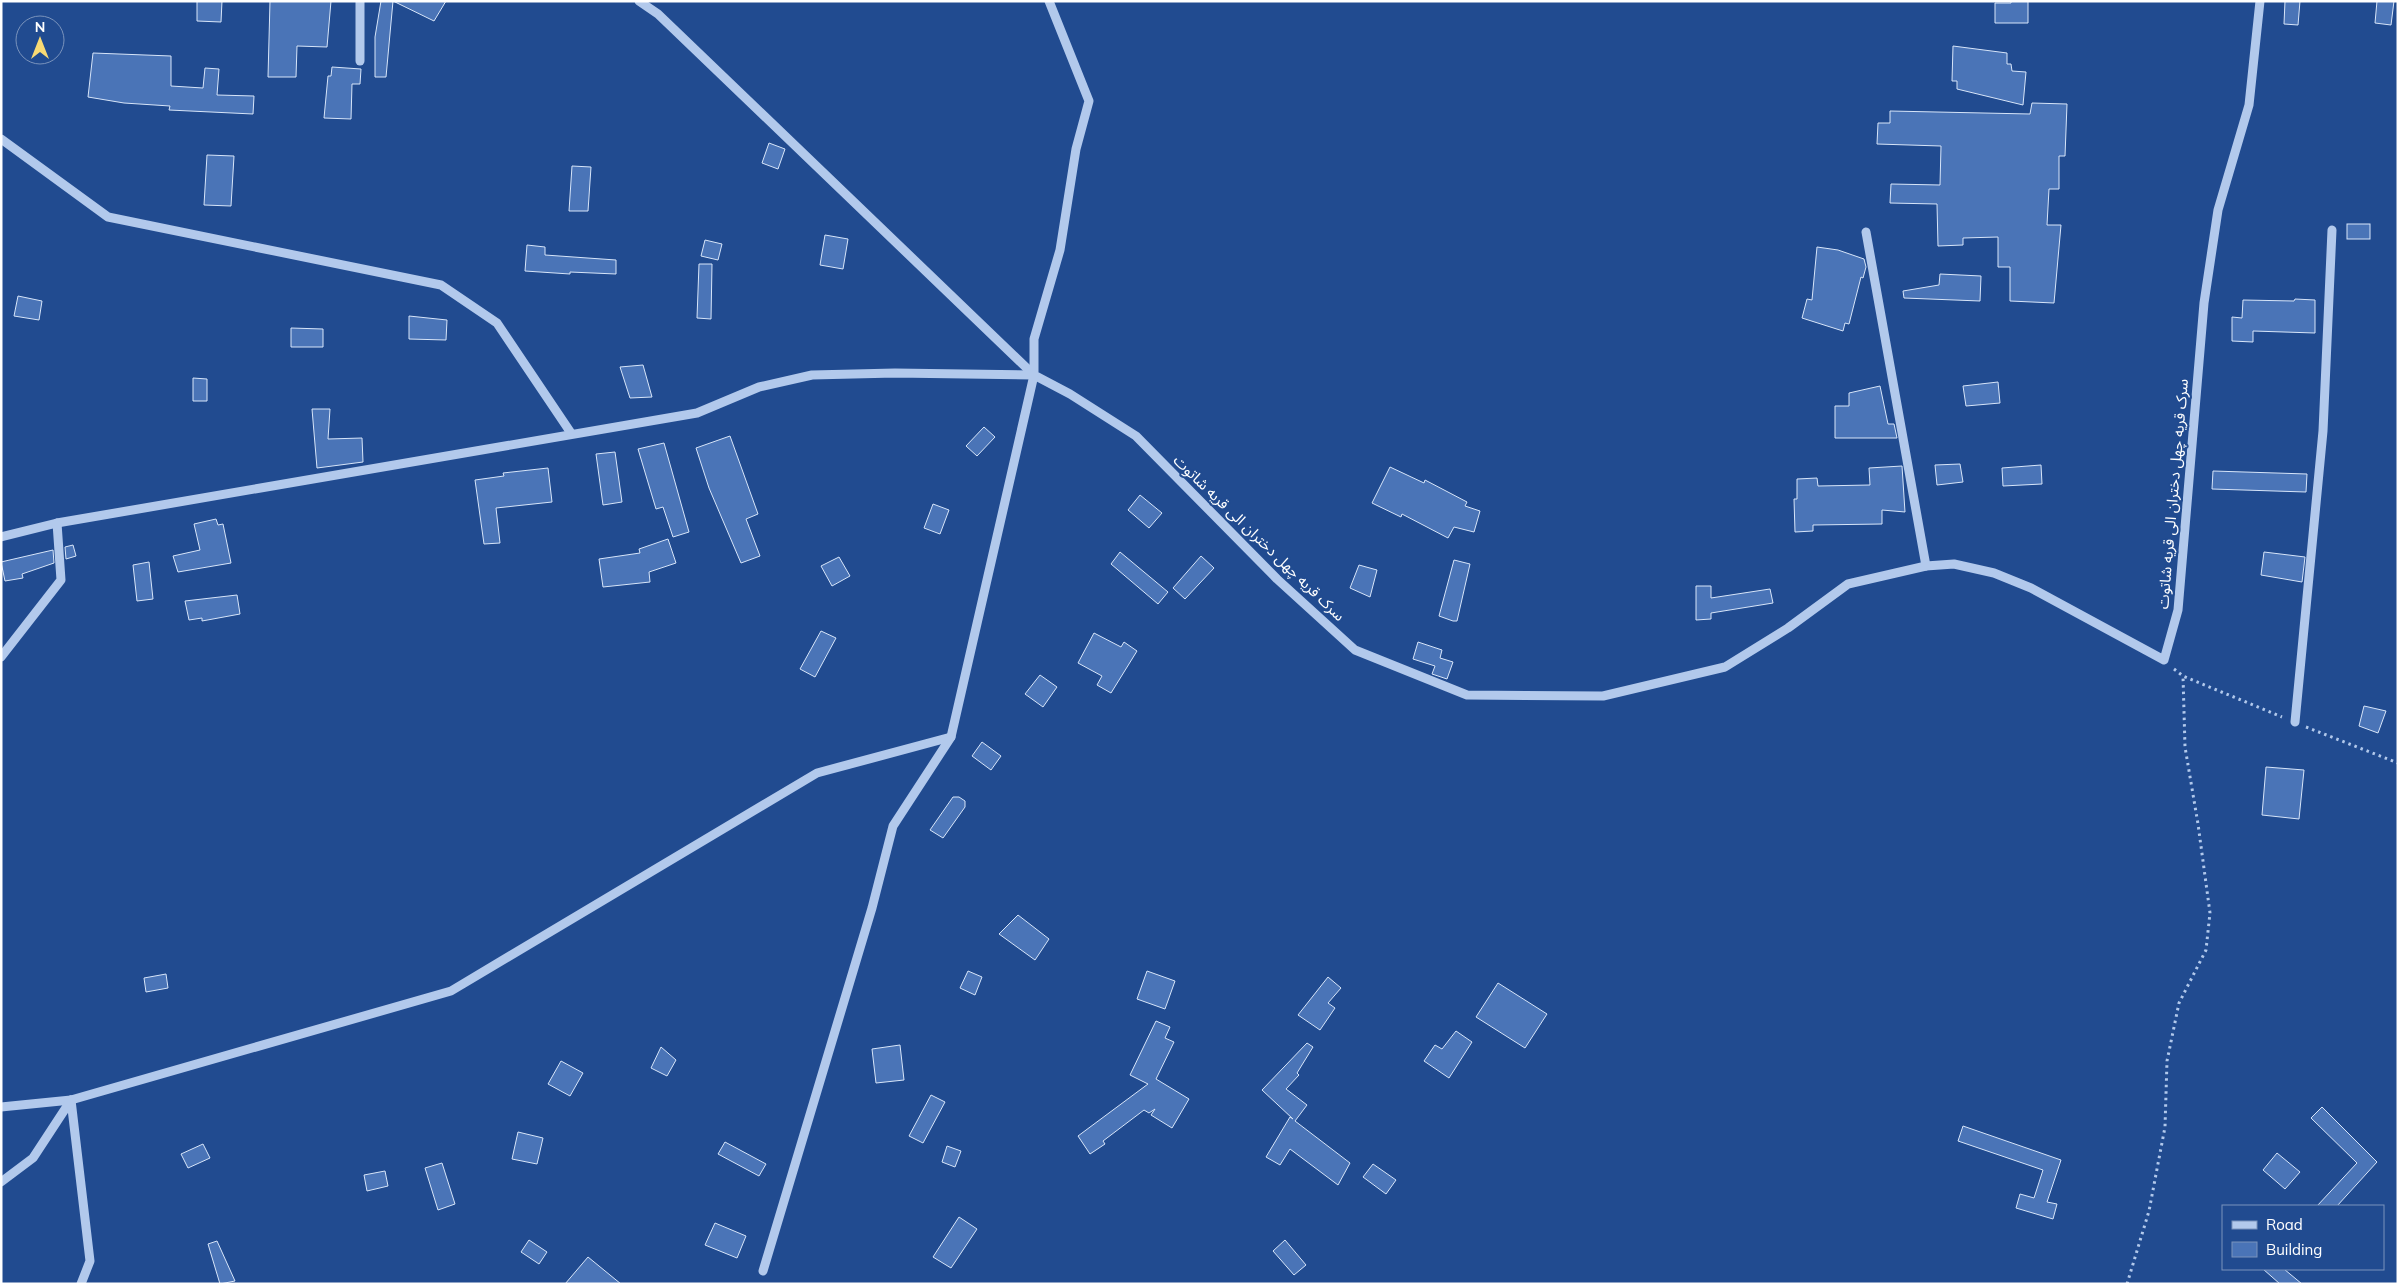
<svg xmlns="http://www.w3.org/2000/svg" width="2399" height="1285" viewBox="0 0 2399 1285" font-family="Mulish,'Noto Sans Arabic',sans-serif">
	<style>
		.building { fill: #4a74b7; stroke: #d7e5f9 }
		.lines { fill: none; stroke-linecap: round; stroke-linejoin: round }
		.path { stroke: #b2c9ec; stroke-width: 3; stroke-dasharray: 2.5 4; stroke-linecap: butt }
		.minor { stroke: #b2c9ec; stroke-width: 9 }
		.labels { text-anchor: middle; stroke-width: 4; stroke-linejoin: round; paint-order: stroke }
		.street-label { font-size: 15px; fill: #fff; stroke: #214b90 }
	</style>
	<rect width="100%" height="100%" fill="#214b90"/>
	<g class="building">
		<polygon points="197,1 222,1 221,22 197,21"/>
		<polygon points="270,1 331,1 327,47 297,46 296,77 268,77"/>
		<polygon points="381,1 393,1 386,77 375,77 375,37"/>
		<polygon points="393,1 446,1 434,21"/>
		<polygon points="2011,1 2028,1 2028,23 1995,23 1995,3 2011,3"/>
		<polygon points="2285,1 2300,1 2298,25 2284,24"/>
		<polygon points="2377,1 2394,1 2391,25 2375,23"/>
		<polygon points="1953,46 2007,53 2007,64 2011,64 2012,71 2026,72 2023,105 1957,89 1957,81 1952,81"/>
		<polygon points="93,53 171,56 171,86 203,88 205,68 219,69 217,95 254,96 253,114 169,110 170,106 124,103 88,97"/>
		<polygon points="332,67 361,69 360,84 352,84 351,119 324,118 328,76 331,76"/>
		<polygon points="2032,103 2067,104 2065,156 2059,156 2059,189 2049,189 2047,225 2061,225 2054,303 2010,301 2010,267 1998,267 1998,237 1963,238 1963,245 1938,246 1937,204 1890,203 1891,184 1940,185 1941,146 1877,144 1878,123 1890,123 1890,111 2030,114"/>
		<polygon points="769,143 785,149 778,169 762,163"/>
		<polygon points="207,155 234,156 231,206 204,205"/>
		<polygon points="572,166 591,167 588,211 569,211"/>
		<rect x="2347" y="224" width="23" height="15"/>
		<polygon points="825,235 848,239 843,269 820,265"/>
		<polygon points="705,240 722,244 718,260 701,256"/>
		<polygon points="527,245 545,247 545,255 616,260 616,274 570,272 570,274 525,271"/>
		<polygon points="1817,247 1838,250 1864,259 1866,267 1863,278 1861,277 1849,324 1845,323 1843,331 1802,318 1807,299 1812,300"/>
		<polygon points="699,264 712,264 711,319 697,318"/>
		<polygon points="1940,274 1981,276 1980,301 1904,298 1903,291 1939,285"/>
		<polygon points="18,296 42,301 39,320 14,316"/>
		<polygon points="2295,299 2315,300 2315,333 2253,331 2253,342 2232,341 2232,317 2242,318 2243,300 2294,301"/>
		<polygon points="409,316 447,320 446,340 409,339"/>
		<polygon points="291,328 323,329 323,347 291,347"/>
		<polygon points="643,365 652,397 630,398 620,367"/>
		<polygon points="193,378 207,379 207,401 193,401"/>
		<polygon points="1998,382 2000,403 1966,406 1963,386"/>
		<polygon points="1880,386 1888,424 1894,424 1897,438 1835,438 1835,406 1849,406 1849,393"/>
		<polygon points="312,409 330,409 328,439 362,438 363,462 317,468"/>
		<polygon points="984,427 995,437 977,456 966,446"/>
		<polygon points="730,436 758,514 746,519 760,556 741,563 709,488 696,448"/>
		<polygon points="664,443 689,532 673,537 663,507 656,509 638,449"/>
		<polygon points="615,452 622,502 603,505 596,454"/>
		<polygon points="1960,464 1963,482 1937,485 1935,465"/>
		<polygon points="2041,465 2042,484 2003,486 2002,468"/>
		<polygon points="1902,466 1905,512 1882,510 1882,524 1813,525 1813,531 1795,532 1794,499 1797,499 1797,479 1817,478 1818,486 1870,485 1869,468"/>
		<polygon points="1390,467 1424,483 1425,480 1467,502 1465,506 1480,511 1474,532 1454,527 1448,538 1402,514 1401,517 1372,503"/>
		<polygon points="548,468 552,502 496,508 500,543 484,544 475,480 504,476 503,473"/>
		<polygon points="2213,471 2307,474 2306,492 2212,489"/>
		<polygon points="1140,495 1162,513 1149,528 1128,510"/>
		<polygon points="933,504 949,510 940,534 924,528"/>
		<polygon points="216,519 218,525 223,524 231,563 178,572 173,556 200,550 194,524"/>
		<polygon points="668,539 676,563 649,572 650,582 603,587 599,559 640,553 639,549"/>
		<polygon points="73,545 76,556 66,559 65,547"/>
		<polygon points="53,550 54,563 22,574 23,578 5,581 1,562"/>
		<polygon points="1120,552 1168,592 1158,604 1111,564"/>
		<polygon points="2264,552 2305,557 2302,582 2261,575"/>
		<polygon points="1201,556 1214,568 1185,599 1173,588"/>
		<polygon points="839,557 850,576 832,586 821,566"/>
		<polygon points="1454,560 1470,564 1457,621 1453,621 1439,616"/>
		<polygon points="149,562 153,599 137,601 133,565"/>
		<polygon points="1359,565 1377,570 1370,597 1350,588"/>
		<polygon points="1696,586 1711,586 1711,598 1770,589 1773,603 1711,613 1711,619 1696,620"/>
		<polygon points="237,595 240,614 202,621 202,618 189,620 185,601"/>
		<polygon points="821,631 836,638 815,677 800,669"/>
		<polygon points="1094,633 1121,647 1124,642 1137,651 1111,693 1097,685 1102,676 1078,663"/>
		<polygon points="1418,642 1442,650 1440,658 1453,662 1447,679 1432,674 1435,666 1413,659"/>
		<polygon points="1040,675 1057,687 1043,707 1025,694"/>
		<polygon points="2364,706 2386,711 2378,733 2359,726"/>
		<polygon points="982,742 1001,756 991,770 972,756"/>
		<polygon points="2266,767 2304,770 2299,819 2262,815"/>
		<polygon points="953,797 959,797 965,801 965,807 943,838 930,830"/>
		<polygon points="1018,915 1049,939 1035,960 999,934"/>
		<polygon points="968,971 982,977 975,995 960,988"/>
		<polygon points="1147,971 1175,981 1165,1009 1137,999"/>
		<polygon points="166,974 168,988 146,992 144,978"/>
		<polygon points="1328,977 1341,988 1328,1003 1335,1008 1320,1030 1298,1015"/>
		<polygon points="1498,983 1547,1014 1525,1048 1476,1017"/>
		<polygon points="1156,1021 1170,1027 1165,1038 1174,1042 1156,1079 1189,1099 1172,1128 1151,1115 1155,1109 1149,1113 1144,1110 1103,1141 1105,1144 1090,1154 1078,1136 1148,1084 1130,1075"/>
		<polygon points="1456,1031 1472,1042 1449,1078 1424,1061 1435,1045 1442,1049"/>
		<polygon points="1307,1043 1313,1047 1297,1073 1299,1075 1286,1089 1307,1105 1295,1121 1350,1163 1338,1185 1290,1149 1280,1165 1266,1157 1290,1117 1293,1119 1262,1090"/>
		<polygon points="900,1045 904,1080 876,1083 872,1049"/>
		<polygon points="661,1047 676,1060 667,1076 651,1068"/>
		<polygon points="561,1061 583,1073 570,1096 548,1084"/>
		<polygon points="931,1095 945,1102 923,1143 909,1136"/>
		<polygon points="2322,1107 2377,1162 2337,1206 2317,1206 2357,1163 2311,1118"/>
		<polygon points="1963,1126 2061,1160 2047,1202 2057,1204 2053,1219 2016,1208 2020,1194 2034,1198 2043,1170 1958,1141"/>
		<polygon points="518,1132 543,1138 537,1164 512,1159"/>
		<polygon points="725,1142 766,1164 759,1176 718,1154"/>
		<polygon points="203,1144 210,1158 188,1168 181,1154"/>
		<polygon points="947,1146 961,1151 955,1167 942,1162"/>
		<polygon points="2277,1153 2300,1172 2285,1189 2263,1170"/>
		<polygon points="442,1163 455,1204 438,1210 425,1168"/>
		<polygon points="1373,1164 1396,1180 1386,1194 1363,1177"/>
		<polygon points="385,1171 388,1186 367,1191 364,1175"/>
		<polygon points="959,1217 977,1229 951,1268 933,1257"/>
		<polygon points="715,1223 746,1236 737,1258 705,1245"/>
		<polygon points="529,1240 547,1252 539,1264 521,1252"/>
		<polygon points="1285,1240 1306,1265 1294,1275 1273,1251"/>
		<polygon points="217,1241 235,1281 220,1284 208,1244"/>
		<polygon points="588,1257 621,1284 565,1284"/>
		<polygon points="2263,1269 2284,1269 2302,1284 2280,1284"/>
	</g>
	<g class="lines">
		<g class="path">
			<polyline points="2174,669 2183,676 2282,717"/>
			<polyline points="2306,727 2398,763"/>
			<polyline points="2127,1284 2149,1211 2165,1127 2167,1061 2179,1003 2206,950 2210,913 2198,824 2185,747 2183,676"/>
		</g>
		<g class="minor">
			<polyline points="360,1 360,61"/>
			<polyline points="639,1 658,14 1034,375"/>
			<polyline points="1049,1 1089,101 1076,149 1060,250 1034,339 1034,375 1070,394 1136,436 1277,579 1355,650 1467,695 1603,696 1725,667 1788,628 1848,584 1926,566 1954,564 1994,573 2031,588 2164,660 2178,610 2204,303 2218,210 2249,105 2260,1"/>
			<polyline points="1,139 108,217 441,285 497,323 571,433"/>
			<polyline points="1866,232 1926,566"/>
			<polyline points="1,537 57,523 697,413 759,387 812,375 895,373 1034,375"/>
			<polyline points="1,657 61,580 57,523"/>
			<polyline points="2295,722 2323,431 2332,230"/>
			<polyline points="71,1100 90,1261 81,1284"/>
			<polyline points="1,1107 71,1100 451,991 817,773 951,737"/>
			<polyline points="1,1182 33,1158 71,1100"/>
			<polyline points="763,1271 872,908 893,826 951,737 1034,375"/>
		</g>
	</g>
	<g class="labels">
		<g class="street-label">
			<text transform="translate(2173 494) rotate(-85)" y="5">سرک قریه چهل دختران الی قریه شاتوت</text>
			<text transform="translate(1259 538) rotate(44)" y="5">سرک قریه چهل دختران الی قریه شاتوت</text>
		</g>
	</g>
	<rect width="2399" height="1285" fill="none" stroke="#ffffff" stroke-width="5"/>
	<rect x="2222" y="1205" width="162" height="65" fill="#214b90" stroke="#7a93bc"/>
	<rect x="2232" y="1221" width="25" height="8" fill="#b2c9ec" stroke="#7a93bc"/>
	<text x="2266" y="1230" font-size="15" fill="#ffffff">Road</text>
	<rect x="2232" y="1242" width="25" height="15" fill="#4a74b7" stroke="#7a93bc"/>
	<text x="2266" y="1255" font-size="15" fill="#ffffff">Building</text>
	<g transform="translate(40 40)"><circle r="24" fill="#214b90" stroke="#7a93bc"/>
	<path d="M0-4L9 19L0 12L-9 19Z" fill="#f9da74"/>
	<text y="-8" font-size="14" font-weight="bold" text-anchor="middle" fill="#ffffff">N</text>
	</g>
</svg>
